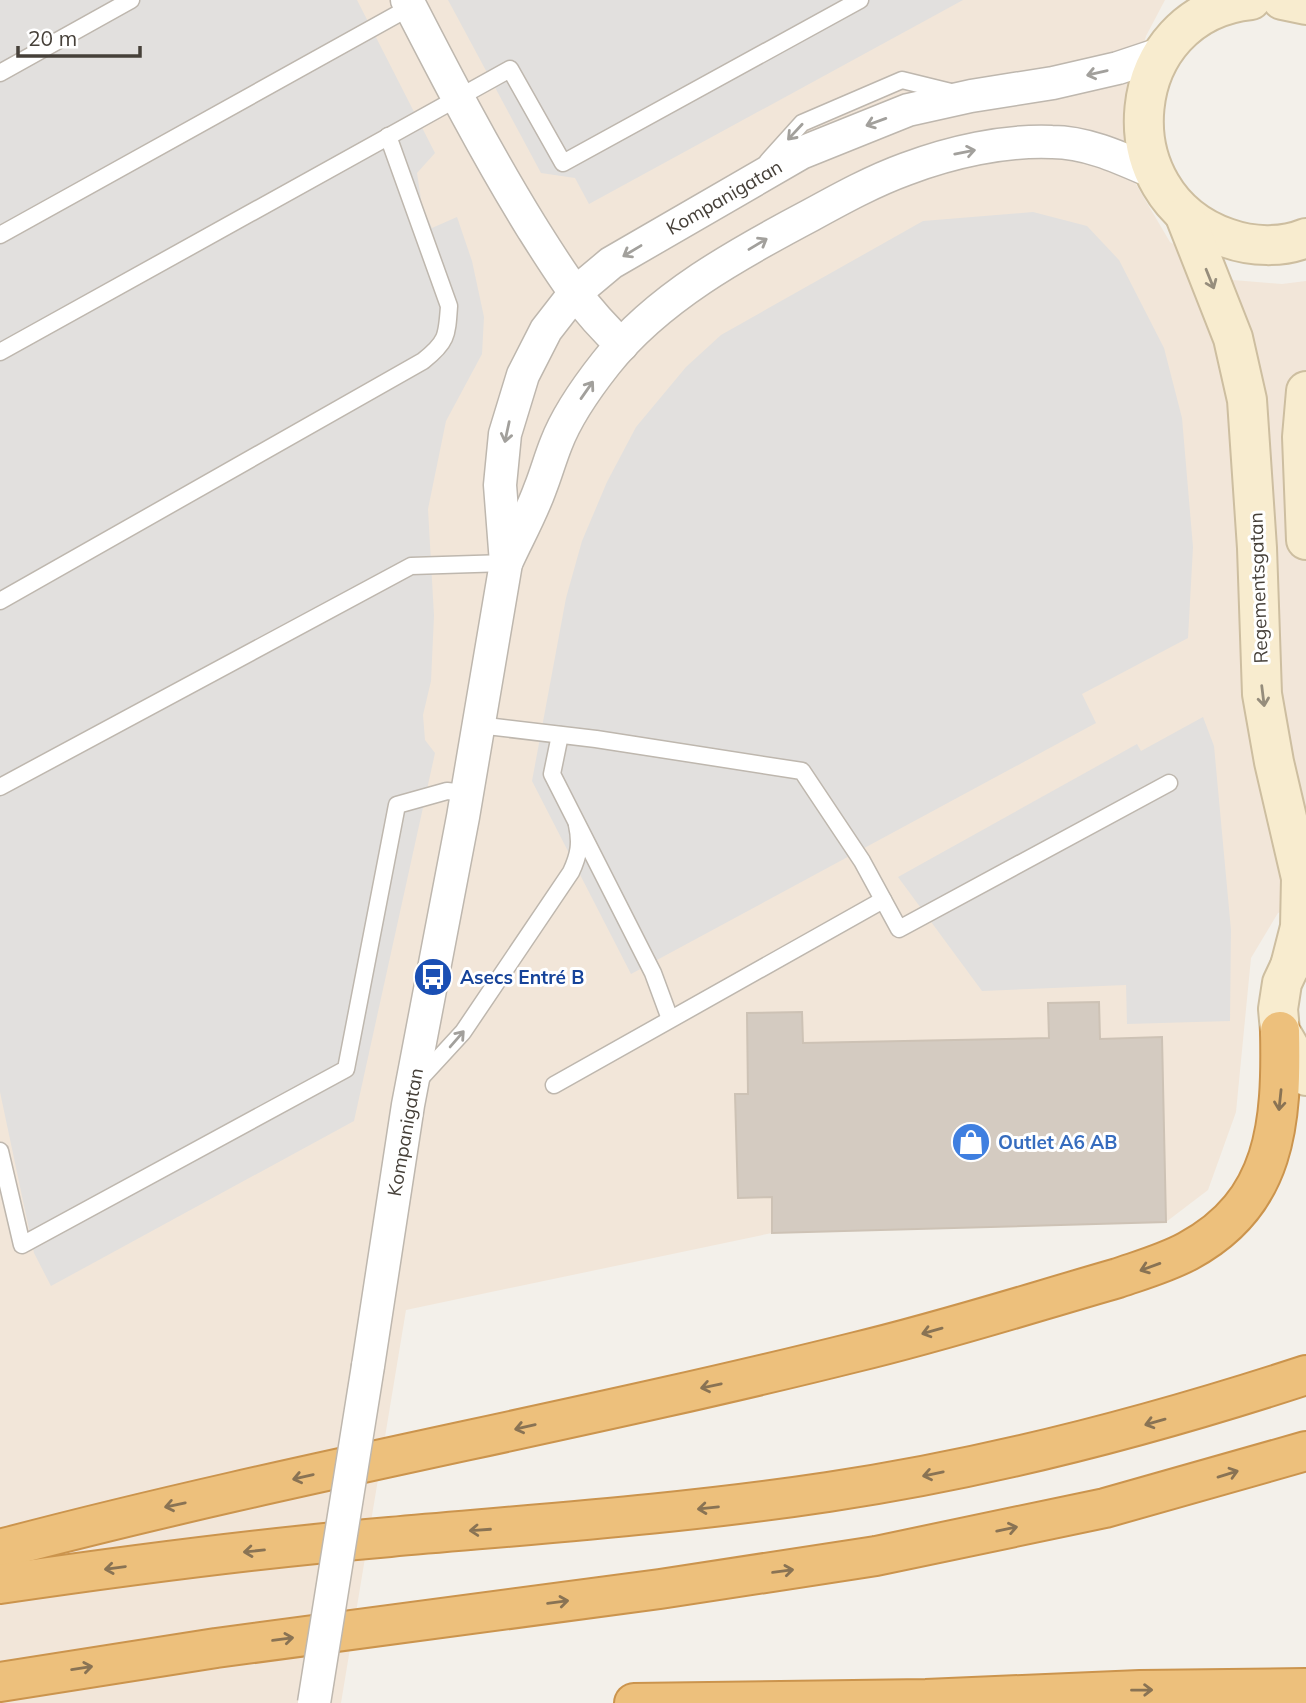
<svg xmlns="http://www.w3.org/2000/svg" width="1306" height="1703" viewBox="0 0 1306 1703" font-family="Mulish,sans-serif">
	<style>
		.commercial { fill: #f2e6d9 }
		.parking { fill: #e2e0de }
		.building { fill: #d4cbc1; stroke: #cdc2b5; stroke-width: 2 }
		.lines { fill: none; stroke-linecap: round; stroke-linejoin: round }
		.lane-casing { stroke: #beb7ae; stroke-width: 19 }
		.street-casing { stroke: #beb7ae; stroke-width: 35 }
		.secondary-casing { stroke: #cdbea0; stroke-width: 42 }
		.highway-casing { stroke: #cb944d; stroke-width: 42 }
		.lane { stroke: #fff; stroke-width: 16 }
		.street { stroke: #fff; stroke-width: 32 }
		.secondary { stroke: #f8eccf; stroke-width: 38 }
		.highway { stroke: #edc07c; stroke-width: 38 }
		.street-bridge-casing { stroke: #beb7ae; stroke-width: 35; stroke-linecap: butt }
		.street-bridge { stroke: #fff; stroke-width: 32 }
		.oneway { stroke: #a2a09c }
		.oneway2 { stroke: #968d7c }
		.oneway3 { stroke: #897354 }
		.labels { text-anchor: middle; stroke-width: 6; stroke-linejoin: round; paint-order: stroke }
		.street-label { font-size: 19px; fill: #464039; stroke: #fff }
		.transit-label { font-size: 19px; font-weight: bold; fill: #164399; stroke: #fff; text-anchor: start }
		.shop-label { font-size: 19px; font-weight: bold; fill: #366cbe; stroke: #fff; text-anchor: start }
	</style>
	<rect width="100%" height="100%" fill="#f3f0ea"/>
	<polygon class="commercial" points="0,0 1165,0 1146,36 1125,113 1134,181 1170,242 1233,280 1282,284 1306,281 1306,902 1278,913 1251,958 1236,1112 1208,1190 1166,1222 772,1233 406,1310 341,1703 0,1703"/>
	<g class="parking">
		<polygon points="0,0 357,0 435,153 417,173 422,206 432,228 457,217 472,261 484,317 482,354 446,421 428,509 434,616 431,681 423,715 425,740 435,753 354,1121 51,1286 34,1253 0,1092"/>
		<polygon points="448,0 963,0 589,204 575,178 541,173"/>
		<polygon points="1033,212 1087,226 1119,260 1164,348 1182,418 1193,547 1188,638 1082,694 1096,723 631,974 532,781 566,598 582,541 607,482 636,427 686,367 721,335 923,221"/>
		<polygon points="1203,717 1214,746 1231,930 1230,1021 1127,1024 1126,985 982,991 898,877 1137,744 1141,751"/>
	</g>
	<polygon class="building" points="1099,1002 1100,1039 1162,1037 1166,1222 772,1233 772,1197 738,1198 735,1094 748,1094 747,1013 802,1012 803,1043 1049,1038 1048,1003"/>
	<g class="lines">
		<g class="lane-casing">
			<g id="lane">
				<polyline points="0,73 131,0"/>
				<polyline points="767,162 802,123 902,80 955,93"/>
				<polyline points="0,235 414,5"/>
				<polyline points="0,352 510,69 563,163 860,0"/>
				<path d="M0,601L423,361C447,342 447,336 449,306L388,136"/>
				<polyline points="478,725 596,739 802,771 862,861 899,929 1169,783"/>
				<polyline points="560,735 552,774 653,973 670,1019"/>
				<polyline points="0,787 411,566 506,563"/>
				<path d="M417,1082L463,1032L571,872C579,855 581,843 577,825"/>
				<polyline points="554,1085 883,900"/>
				<polyline points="0,1151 22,1245 346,1069 397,805 447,791 466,793"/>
			</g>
		</g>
		<g class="street-casing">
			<g id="street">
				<path d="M407,0C446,76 486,153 531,226C560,272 582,308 622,345"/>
				<path d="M507,561C518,537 531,514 540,489C546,474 550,459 556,444C567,415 587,387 606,363C657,298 739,253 811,215C842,198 873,181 906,169C951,152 1004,140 1052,142C1087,142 1121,158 1153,172"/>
				<polyline points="368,1366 408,1105 463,817 506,563 500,485 505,434 523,375 546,330 574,294 611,263 801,153 908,110 971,96 1053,83 1118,68 1163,53"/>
			</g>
		</g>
		<g class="secondary-casing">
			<g id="secondary">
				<path d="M1251,0C1122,13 1104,195 1227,238C1252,247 1282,248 1306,238"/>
				<polyline points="1282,0 1306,5"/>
				<polyline points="1185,216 1233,338 1247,400 1257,548 1262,694 1274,762 1301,878 1300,927 1290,966"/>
				<polyline points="1306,391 1302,437 1306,540"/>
				<polyline points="1306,952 1290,966 1282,983 1278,1009 1280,1031 1306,1076"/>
			</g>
		</g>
		<g class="highway-casing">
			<g id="highway">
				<path d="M0,1549C283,1474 572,1423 856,1352C944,1331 1031,1303 1118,1278C1141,1270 1166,1263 1188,1251C1277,1203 1282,1122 1280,1031"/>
				<path d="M0,1584C130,1565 260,1548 390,1537C536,1524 682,1514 828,1492C990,1468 1150,1426 1306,1375"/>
				<polyline points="0,1682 216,1648 660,1589 876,1556 1105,1508 1306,1451"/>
				<polyline points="634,1703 926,1699 1140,1690 1306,1688"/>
			</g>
		</g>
		<use href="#lane" class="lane"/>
		<use href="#street" class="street"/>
		<use href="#secondary" class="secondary"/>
		<use href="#highway" class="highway"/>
		<g class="street-bridge-casing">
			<polyline id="street-bridge" points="314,1703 368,1366"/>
		</g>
		<use href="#street-bridge" class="street-bridge"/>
	</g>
	<defs><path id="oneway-shaft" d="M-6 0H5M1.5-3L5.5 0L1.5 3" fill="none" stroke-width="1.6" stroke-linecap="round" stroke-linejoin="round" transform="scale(1.75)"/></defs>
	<g class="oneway">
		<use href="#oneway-shaft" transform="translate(1097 73) rotate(167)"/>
		<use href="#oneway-shaft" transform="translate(876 122) rotate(160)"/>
		<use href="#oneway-shaft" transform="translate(795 132) rotate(133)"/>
		<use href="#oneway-shaft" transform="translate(965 152) rotate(-11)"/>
		<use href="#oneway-shaft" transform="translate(758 244) rotate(-31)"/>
		<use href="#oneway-shaft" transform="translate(632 251) rotate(149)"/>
		<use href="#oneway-shaft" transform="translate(587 390) rotate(-55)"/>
		<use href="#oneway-shaft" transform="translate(507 432) rotate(102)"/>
		<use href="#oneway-shaft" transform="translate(457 1039) rotate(-49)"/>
	</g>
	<g class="oneway2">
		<use href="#oneway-shaft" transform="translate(1210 279) rotate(68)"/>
		<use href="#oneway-shaft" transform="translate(1263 696) rotate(83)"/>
	</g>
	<g class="oneway3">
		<use href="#oneway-shaft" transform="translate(1280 1100) rotate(96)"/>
		<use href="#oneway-shaft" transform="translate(1150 1267) rotate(160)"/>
		<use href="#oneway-shaft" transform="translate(932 1331) rotate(164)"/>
		<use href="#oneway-shaft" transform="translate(711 1386) rotate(168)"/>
		<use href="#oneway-shaft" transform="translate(1155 1422) rotate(164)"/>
		<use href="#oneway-shaft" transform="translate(525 1427) rotate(167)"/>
		<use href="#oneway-shaft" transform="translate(933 1474) rotate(168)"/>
		<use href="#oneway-shaft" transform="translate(1228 1474) rotate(-17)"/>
		<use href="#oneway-shaft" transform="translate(303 1477) rotate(167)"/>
		<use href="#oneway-shaft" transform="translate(175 1505) rotate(168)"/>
		<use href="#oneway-shaft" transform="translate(708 1508) rotate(174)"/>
		<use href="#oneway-shaft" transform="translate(1007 1529) rotate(-12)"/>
		<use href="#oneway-shaft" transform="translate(480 1530) rotate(176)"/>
		<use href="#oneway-shaft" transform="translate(254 1551) rotate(174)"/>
		<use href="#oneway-shaft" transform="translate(115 1568) rotate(172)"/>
		<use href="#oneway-shaft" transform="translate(783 1571) rotate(-8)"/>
		<use href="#oneway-shaft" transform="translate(558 1602) rotate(-7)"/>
		<use href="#oneway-shaft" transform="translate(283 1639) rotate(-8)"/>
		<use href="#oneway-shaft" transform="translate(82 1668) rotate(-9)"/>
		<use href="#oneway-shaft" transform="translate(1142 1690) rotate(-1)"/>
	</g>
	<defs>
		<g id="bus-disc" transform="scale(2.0125)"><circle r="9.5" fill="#1a4fb4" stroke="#fff"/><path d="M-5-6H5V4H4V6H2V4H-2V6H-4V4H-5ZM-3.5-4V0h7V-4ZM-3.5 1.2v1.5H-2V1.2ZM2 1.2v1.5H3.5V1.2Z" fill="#fff"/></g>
		<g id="shop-disc" transform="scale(2.0125)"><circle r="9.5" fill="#3f7fe0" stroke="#fff"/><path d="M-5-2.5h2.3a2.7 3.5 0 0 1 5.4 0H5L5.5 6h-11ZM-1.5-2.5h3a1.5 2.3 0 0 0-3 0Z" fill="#fff"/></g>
	</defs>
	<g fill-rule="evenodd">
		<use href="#bus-disc" x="433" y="977"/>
		<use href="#shop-disc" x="971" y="1142"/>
	</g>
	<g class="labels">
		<g class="street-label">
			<text transform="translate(724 197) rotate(-30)" y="7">Kompanigatan</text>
			<text transform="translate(1258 588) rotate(-92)" y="7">Regementsgatan</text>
			<text transform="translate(405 1132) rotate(-80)" y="7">Kompanigatan</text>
		</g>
		<g class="transit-label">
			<text x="460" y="984">Asecs Entré B</text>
		</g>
		<g class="shop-label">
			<text x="998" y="1149">Outlet A6 AB</text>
		</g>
	</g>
	<path d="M18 46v10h122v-10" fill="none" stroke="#464039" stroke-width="3.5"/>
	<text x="28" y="46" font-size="21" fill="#464039" stroke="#ffffff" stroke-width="5" paint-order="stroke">20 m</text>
</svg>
